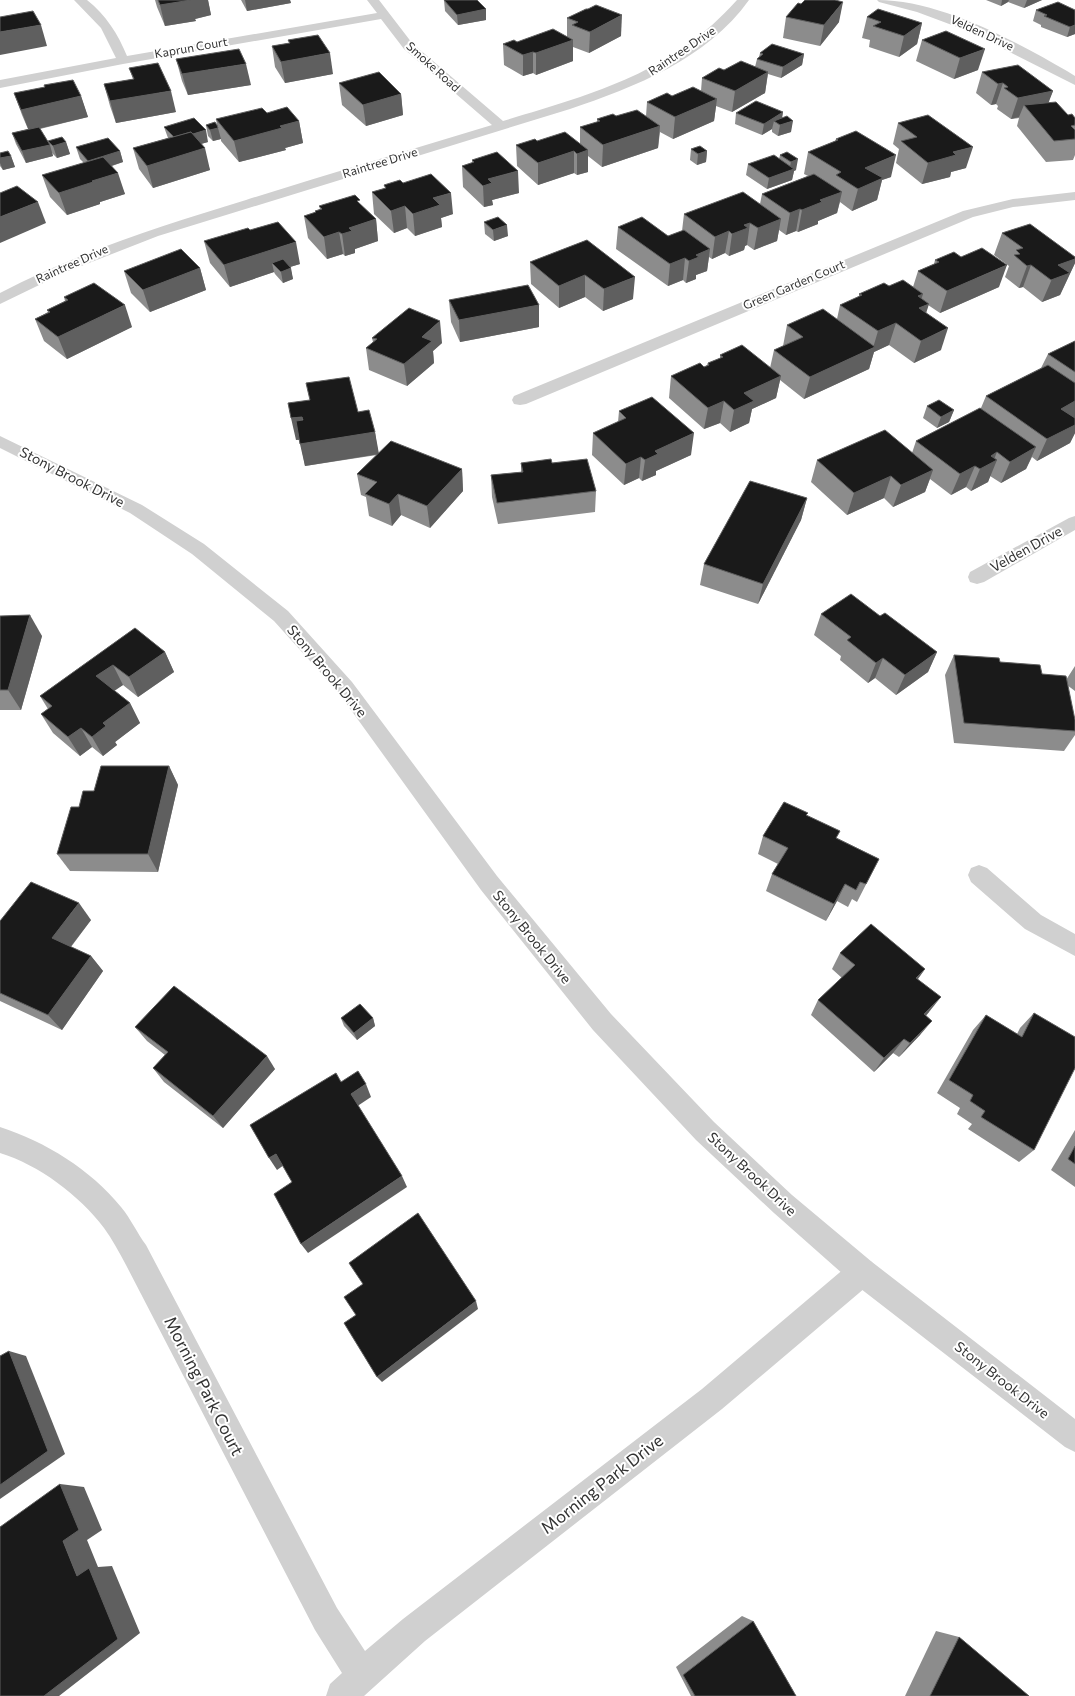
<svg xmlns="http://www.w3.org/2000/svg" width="1075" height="1696" viewBox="0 0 1075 1696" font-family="Commissioner,sans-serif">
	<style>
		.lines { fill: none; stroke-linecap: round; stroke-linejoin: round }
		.minor { fill: #d0d0d0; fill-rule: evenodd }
		.tertiary { fill: #d0d0d0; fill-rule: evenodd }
		.wall { fill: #8c8c8c }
		.shaded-wall { fill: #5f5f5f }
		.building { fill: #1a1a1a; stroke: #5f5f5f }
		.labels { text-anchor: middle; stroke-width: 4; stroke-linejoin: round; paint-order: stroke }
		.far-street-label { font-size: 12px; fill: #333; stroke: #fff }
		.street-label { font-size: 14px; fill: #333; stroke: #fff }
		.near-street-label { font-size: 17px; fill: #333; stroke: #fff }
	</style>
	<rect width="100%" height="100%" fill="#fff"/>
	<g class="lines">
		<g class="minor">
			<path d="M74,0H87C106,15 118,34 127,56L377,13L367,0H379L412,43L503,121C593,94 672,73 737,0H749C707,59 635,87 570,109L158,236L66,272L0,304V293C79,252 161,226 246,200C328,174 410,150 492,125L404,49L381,19L123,64L0,88V80L116,58L101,28Z"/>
			<path d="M877,0C940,0 1013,40 1067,71L1075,76V85L968,31L917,12L879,2Z"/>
			<polygon points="1075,192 1075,200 1013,207 973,217 526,404 520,405 514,404 512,400 514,396 963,211 1013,199"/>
			<polygon points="1075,516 1075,530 984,582 977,584 970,582 968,577 970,572 1069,518"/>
			<polygon points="979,865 987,868 1041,915 1075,934 1075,956 1025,929 971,882 968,875 971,868"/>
			<path d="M0,1127C46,1142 90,1169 121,1207C131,1219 137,1233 146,1245L337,1608L365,1651L403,1619L702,1389L852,1262L862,1258L872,1262L876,1272L872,1282L722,1409L425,1641L364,1696H326L330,1684L342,1673L315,1630L126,1265C119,1252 112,1239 104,1228C79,1195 39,1165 0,1153Z"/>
		</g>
		<polygon class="tertiary" points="0,436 142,505 204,544 288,611 352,682 497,876 611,1014 714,1122 792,1195 872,1262 1075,1419 1075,1452 1065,1447 852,1282 774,1213 696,1140 593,1030 481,890 338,692 274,621 192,554 130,513 0,448"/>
	</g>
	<g class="wall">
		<polygon points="155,0 208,0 211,15 195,19 196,21 165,26 157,7"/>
		<polygon points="241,0 290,0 291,3 247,11"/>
		<polygon points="444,0 486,9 486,20 458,25 445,11"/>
		<polygon points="986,0 1042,0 1024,8 1008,2 1001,6"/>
		<polygon points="1058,2 1075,34 1067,37 1041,27 1041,25 1033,21 1036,10"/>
		<polygon points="801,4 839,22 820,46 783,38 786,17"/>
		<polygon points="867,17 922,23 917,44 899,57 869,47 870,40 862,38"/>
		<polygon points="567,18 621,36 589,53 573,47 573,61 536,75 533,73 523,76 504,65 503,44 517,42 567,36"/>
		<polygon points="946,31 978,70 954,79 916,61 922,40"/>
		<polygon points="288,40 333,74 285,83 275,67 272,46 289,43"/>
		<polygon points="760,53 804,54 802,65 781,78 768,74 765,93 732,112 716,106 714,121 673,139 660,132 658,148 602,167 588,156 588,172 577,175 574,173 538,185 517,166 516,145 537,141 580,143 580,127 597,122 597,119 616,116 646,116 647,102 672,96 701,91 702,78 724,70 755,67 757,59 759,57"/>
		<polygon points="176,59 251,85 188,95 182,81"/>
		<polygon points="129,68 176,112 116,123 110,106 104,84 133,79"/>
		<polygon points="982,72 1053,91 1048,102 1068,115 1075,118 1075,155 1073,160 1046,162 1017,126 1019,118 1011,119 997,109 998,106 996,104 991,105 976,93"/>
		<polygon points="339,83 401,94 403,115 366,126 342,105"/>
		<polygon points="14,93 81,96 88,117 40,129 49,143 48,141 66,142 70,154 57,158 52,153 53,156 26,163 16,144 12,133 28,129 22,115"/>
		<polygon points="783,112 782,118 791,132 778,136 772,132 772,129 762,135 735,124 736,113"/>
		<polygon points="267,113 299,121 303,143 285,148 286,150 239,162 221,141 221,139 213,141 208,136 206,125 217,125 216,119"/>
		<polygon points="898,123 966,168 951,172 950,177 922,184 896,163 899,149 893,144"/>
		<polygon points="164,127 208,142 201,144 210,170 153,188 139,169 133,148 168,138"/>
		<polygon points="836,139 891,177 882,180 877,200 852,211 840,202 837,213 818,221 818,224 798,232 796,231 786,235 779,230 777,241 754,250 747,245 745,246 744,250 729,256 725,253 712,259 709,257 707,271 696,275 696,279 686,283 683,280 668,286 616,249 618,227 668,236 682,231 684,214 760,204 762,194 808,176 804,174 808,152 835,141"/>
		<polygon points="76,147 120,151 123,162 112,166 125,194 100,202 100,204 67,215 50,197 42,175 84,163 80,159"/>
		<polygon points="691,149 707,151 706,162 697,165 690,160"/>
		<polygon points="787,152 796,170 794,171 792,180 767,189 746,175 748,164 779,159 780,155"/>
		<polygon points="0,153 11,156 15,167 3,170 0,166"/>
		<polygon points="472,160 519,193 492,200 493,205 484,207 463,187 462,166 472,163"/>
		<polygon points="384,185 453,214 441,218 442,227 415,236 407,228 394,233 374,214 372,192 385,188"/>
		<polygon points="361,205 376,219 378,241 355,249 355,253 345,256 343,254 327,259 308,238 304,216 315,213 315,211 320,209 319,206"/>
		<polygon points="484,222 508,236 494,241 485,234"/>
		<polygon points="250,230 300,264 290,267 293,279 283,283 275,274 274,272 230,287 210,263 204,241"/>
		<polygon points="1002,233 1075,257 1075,263 1060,295 1042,302 1023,287 1019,288 1005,277 1009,266 994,255"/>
		<polygon points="587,240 633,299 603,311 585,297 559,308 531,284 530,262"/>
		<polygon points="935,260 999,287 940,313 928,305 926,312 941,350 914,363 889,345 874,352 869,369 804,399 780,380 776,398 752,409 749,423 730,432 720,423 704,429 669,398 671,376 704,367 707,365 708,363 720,358 720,355 770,368 774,350 783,346 787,325 837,319 840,305 859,297 859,294 889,286 913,287 918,271 934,264"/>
		<polygon points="200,268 206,290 150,312 131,293 124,271"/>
		<polygon points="64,297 132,327 67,359 44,341 35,319 48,312 47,310 65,301"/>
		<polygon points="449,300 539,305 539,327 460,342 451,322"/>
		<polygon points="372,338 442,343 433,351 434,363 407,386 369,370 366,348 373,342"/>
		<polygon points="1075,341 1075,433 1070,443 1037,461 1032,457 1026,469 1001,483 990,476 988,482 971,491 966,487 951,495 930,479 925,492 893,507 884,498 847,515 811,482 817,460 912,453 916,441 981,408 986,396 1041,368 1048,354"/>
		<polygon points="927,406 954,410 949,422 937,428 923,418"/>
		<polygon points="619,411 691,455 656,471 656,475 642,481 639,478 624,485 592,455 593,433 618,422"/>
		<polygon points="358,412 375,432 378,453 462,469 463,491 430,528 401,515 392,526 369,516 366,497 361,495 357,474 377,455 305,466 300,440 296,440"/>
		<polygon points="521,463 552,463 596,491 595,512 498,524 492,497 491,475 521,472"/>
		<polygon points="807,498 801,520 758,604 700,585 704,564"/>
		<polygon points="821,614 880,616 937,652 928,672 896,695 875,678 868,683 840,660 841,656 814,635"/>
		<polygon points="0,616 42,636 21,710 0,710"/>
		<polygon points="135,628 165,652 174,672 138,697 123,685 114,690 130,703 140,723 115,742 117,745 103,756 92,747 80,756 53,733 41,714 48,709 40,696"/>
		<polygon points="954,655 1000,662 1042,674 1066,680 1075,666 1075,691 1067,685 1075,720 1075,735 1064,751 954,743 945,675"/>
		<polygon points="169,766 178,785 158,872 70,871 57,854 79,807 94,791"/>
		<polygon points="807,816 837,838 879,859 857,902 852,899 848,907 837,901 826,921 766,891 772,874 778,864 758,854 763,836"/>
		<polygon points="91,920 71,947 91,956 103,971 62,1030 0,1001 0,921"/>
		<polygon points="840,953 925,969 918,979 929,1012 926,1016 920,1035 899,1057 893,1053 874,1072 811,1015 818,1000 842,978 832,969"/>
		<polygon points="1034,1013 1034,1150 1019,1162 968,1129 972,1124 957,1114 960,1108 937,1093 973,1030 986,1015 1017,1034 1020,1028"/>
		<polygon points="341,1018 373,1018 375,1026 357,1040 344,1026"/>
		<polygon points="135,1027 275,1069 223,1128 164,1082 153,1068 165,1055 147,1041"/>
		<polygon points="1075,1130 1075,1187 1051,1170"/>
		<polygon points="742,1616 753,1621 796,1696 691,1696 676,1667"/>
		<polygon points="936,1631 959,1637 1029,1696 905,1696"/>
	</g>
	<g class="shaded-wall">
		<polygon points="190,0 208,0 211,15 195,19 196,21 165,26 160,5"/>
		<polygon points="245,0 290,0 291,3 247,11"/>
		<polygon points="1002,0 1009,0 1008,2 1001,6"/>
		<polygon points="1027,0 1042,0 1024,8"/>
		<polygon points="843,2 839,22 820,46 824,25"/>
		<polygon points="486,9 486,20 458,25 457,15"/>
		<polygon points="622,15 621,36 589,53 590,32"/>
		<polygon points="922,23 917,44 899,57 904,36"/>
		<polygon points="41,25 47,46 0,55 0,32"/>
		<polygon points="1075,25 1075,34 1067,37 1070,27"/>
		<polygon points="573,40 573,61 536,75 536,53"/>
		<polygon points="985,49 978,70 954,79 960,58"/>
		<polygon points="533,52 533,73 523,76 523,55"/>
		<polygon points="330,53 333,74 285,83 281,62"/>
		<polygon points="804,54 802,65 781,78 783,67"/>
		<polygon points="246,64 251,85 188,95 182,74"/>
		<polygon points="768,72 765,93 732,112 735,91"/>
		<polygon points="1003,83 996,104 991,105 998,84"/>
		<polygon points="171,91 176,112 116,123 110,101"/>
		<polygon points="1053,91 1045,112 1024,105 1019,117 1011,119 1018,98"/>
		<polygon points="401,94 403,115 366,126 363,105"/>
		<polygon points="81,96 88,117 29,131 21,110"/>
		<polygon points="717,99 714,121 673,139 675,117"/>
		<polygon points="783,112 781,123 774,121 772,129 762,135 764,124"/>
		<polygon points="299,121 303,143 285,148 286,150 239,162 234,141 280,126"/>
		<polygon points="793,121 791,132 778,136 780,125"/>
		<polygon points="660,126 658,148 602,167 603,145"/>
		<polygon points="218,128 221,139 213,141 210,130"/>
		<polygon points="206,130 208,142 179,150 176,139"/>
		<polygon points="66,142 70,154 57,158 53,146"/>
		<polygon points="50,145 53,156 26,163 22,151"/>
		<polygon points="973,147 966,168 951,172 950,177 922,184 928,163 953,152"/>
		<polygon points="205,148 210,170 153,188 147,166"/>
		<polygon points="588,150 588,172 577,175 577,154"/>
		<polygon points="120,151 123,162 92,172 88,161"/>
		<polygon points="574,151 574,173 538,185 538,163"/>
		<polygon points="707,151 706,162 697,165 698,154"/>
		<polygon points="896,155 891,177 882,180 877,200 852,211 858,189 865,168"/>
		<polygon points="11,156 15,167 3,170 0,163 0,158"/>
		<polygon points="798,159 796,170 794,171 792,180 767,189 769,178 789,171 791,162"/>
		<polygon points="518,171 519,193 492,200 493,205 484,207 483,186 488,179"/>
		<polygon points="118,173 125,194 100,202 100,204 67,215 59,193 92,181"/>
		<polygon points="842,192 837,213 818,221 818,224 798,232 802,210 820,200"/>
		<polygon points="451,193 453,214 441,218 442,227 415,236 413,214 433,198"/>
		<polygon points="38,202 46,223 0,243 0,217"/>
		<polygon points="405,206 407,228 394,233 391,211"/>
		<polygon points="800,209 796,231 786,235 790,213"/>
		<polygon points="376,219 378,241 355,249 355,253 345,256 342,234 349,228"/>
		<polygon points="781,219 777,241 754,250 758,228"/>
		<polygon points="750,223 747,245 745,246 744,250 729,256 732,234 744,225"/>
		<polygon points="507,225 508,236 494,241 493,230"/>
		<polygon points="729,231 725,253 712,259 715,237"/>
		<polygon points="339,232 343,254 327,259 324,237"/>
		<polygon points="296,242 300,264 280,270 272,263 274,272 230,287 224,265"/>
		<polygon points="710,249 707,271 696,275 696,279 686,283 689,261 696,255"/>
		<polygon points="685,258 683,280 668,286 670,264"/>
		<polygon points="1075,259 1075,263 1060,295 1042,302 1058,265"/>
		<polygon points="1007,265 999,287 940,313 947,291"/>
		<polygon points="1031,265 1023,287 1019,288 1027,266"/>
		<polygon points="200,268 206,290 150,312 143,290"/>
		<polygon points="291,268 293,279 283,283 281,272"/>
		<polygon points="585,275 585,297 559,308 559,286"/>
		<polygon points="635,277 633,299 603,311 604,289"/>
		<polygon points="923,294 916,316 918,296"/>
		<polygon points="929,304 922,326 919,308"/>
		<polygon points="125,305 132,327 67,359 58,337"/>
		<polygon points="539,305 539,327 460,342 459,320"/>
		<polygon points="440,321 442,343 433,351 434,363 407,386 404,364 422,337"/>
		<polygon points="896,323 889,345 874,352 869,369 804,399 810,377 873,348 878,331"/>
		<polygon points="948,328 941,350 914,363 921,341"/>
		<polygon points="781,376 776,398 752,409 749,423 730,432 734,410 744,393"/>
		<polygon points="724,401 720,423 704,429 708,408"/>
		<polygon points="1075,401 1075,418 1061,409"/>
		<polygon points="954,410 949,422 937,428 941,417"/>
		<polygon points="302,417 306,439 296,440 291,418"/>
		<polygon points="1075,425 1075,433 1070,443 1037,461 1047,439"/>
		<polygon points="375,432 379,454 305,466 300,444"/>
		<polygon points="694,433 691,455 656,471 656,475 642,481 645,460 655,451"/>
		<polygon points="1036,447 1026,469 1001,483 1010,462"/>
		<polygon points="997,452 993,462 997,460 988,482 971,491 980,469 991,456"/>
		<polygon points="641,457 639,478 624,485 626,464"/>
		<polygon points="975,466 966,487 951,495 960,474"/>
		<polygon points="462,469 463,491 430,528 427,506"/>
		<polygon points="933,470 925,492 893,507 901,485"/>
		<polygon points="891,476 884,498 847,515 854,493"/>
		<polygon points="398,494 401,515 392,526 389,504"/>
		<polygon points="807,498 801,520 758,604 763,584"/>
		<polygon points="30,615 42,636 21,710 8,690"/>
		<polygon points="165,652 174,672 138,697 129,677"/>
		<polygon points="937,652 928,672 896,695 905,675"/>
		<polygon points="883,658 875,678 868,683 876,663"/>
		<polygon points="113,665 123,685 107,696 96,676"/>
		<polygon points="130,703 140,723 115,742 117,745 103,756 92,737 103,723"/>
		<polygon points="81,728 92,747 80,756 68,737"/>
		<polygon points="169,766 178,785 158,872 148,854"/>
		<polygon points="845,884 837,901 826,921 834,904"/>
		<polygon points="79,903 91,920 65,954 52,938"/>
		<polygon points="91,956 103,971 62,1030 48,1015"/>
		<polygon points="925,969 914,984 916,978"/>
		<polygon points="941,997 929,1012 913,1029 924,1014"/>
		<polygon points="373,1018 375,1026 357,1040 354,1033"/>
		<polygon points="932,1021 920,1035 899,1057 910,1043"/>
		<polygon points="904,1039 893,1053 874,1072 884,1058"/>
		<polygon points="267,1056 275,1069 223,1128 213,1116"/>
		<polygon points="366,1084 371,1097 356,1107 351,1094"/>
		<polygon points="276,1154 284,1165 277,1170 269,1158"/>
		<polygon points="402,1176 407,1187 308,1253 301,1244"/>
		<polygon points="476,1301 478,1309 382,1382 377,1377"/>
		<polygon points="9,1351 26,1356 65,1454 0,1499 0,1485"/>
		<polygon points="60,1484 84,1487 102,1530 87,1540 98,1567 112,1566 140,1633 59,1696 44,1696 77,1576 63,1541"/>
	</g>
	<g class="building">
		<polygon points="158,0 191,0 160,5"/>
		<polygon points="444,0 477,0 486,9 457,15"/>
		<polygon points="805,0 835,0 843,2 824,25 786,17 798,3 801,4"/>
		<polygon points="1058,2 1075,10 1075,25 1070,27 1044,16 1047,15 1036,10"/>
		<polygon points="596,5 622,15 590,32 572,25 578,22 567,18 586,9 588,9"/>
		<polygon points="878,9 922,23 904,36 873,26 881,22 867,17"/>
		<polygon points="33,11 41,25 0,32 0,17"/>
		<polygon points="553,29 573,40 536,53 533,52 523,55 503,44 514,40 517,42"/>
		<polygon points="946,31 985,49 960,58 922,40"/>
		<polygon points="318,35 330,53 281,62 272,46 290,43 288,40"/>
		<polygon points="772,44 804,54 783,67 757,59 763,54 760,53"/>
		<polygon points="239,49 246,64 182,74 176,59"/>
		<polygon points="741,61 768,72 735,91 702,78 719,68 724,70"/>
		<polygon points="158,63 171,91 110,101 104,84 134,79 129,68"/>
		<polygon points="1018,65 1053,91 1018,98 1004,88 1008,87 1003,83 998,84 982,72"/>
		<polygon points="379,72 401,94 363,105 339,83"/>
		<polygon points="73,80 81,96 21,110 14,93 45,87 44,85"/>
		<polygon points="693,87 717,99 675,117 647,102 667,93 672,96"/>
		<polygon points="756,101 783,112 764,124 736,113"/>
		<polygon points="1056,102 1068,115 1072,114 1075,118 1075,125 1071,126 1075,130 1075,139 1054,141 1024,105"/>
		<polygon points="287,107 299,121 280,126 282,128 234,141 216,119 262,108 267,113"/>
		<polygon points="637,110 660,126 603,145 580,127 600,121 597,119 613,114 616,116"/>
		<polygon points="928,115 973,147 953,152 956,155 928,163 901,141 917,137 898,123"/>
		<polygon points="787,116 793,121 780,125 774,121"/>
		<polygon points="194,118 206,130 193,134 191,132 174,137 164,127"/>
		<polygon points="215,122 217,125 218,128 210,130 206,125"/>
		<polygon points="39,127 50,145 22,151 12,133"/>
		<polygon points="856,131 896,155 865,168 883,178 858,189 836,175 841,172 808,152 838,140 836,139"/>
		<polygon points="191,132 205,148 147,166 133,148"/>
		<polygon points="565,132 588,150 577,154 574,151 538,163 516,145 535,139 537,141"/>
		<polygon points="62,137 66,142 53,146 48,141"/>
		<polygon points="108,138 120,151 88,161 76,147"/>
		<polygon points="700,146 707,151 698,154 691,149"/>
		<polygon points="8,151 11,156 0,158 0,153"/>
		<polygon points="497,152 518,171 488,179 492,183 483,186 462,166 474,162 472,160"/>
		<polygon points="787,152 798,159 791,162 780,155"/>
		<polygon points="774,155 794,169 769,178 748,164"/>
		<polygon points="103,157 118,173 92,181 93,182 59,193 42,175"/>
		<polygon points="431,174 451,193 433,198 440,205 413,214 405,206 391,211 372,192 386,188 384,185 400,180 403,183"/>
		<polygon points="814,174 842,192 820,200 822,202 802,210 800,209 790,213 762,194"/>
		<polygon points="17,186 38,202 0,217 0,193"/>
		<polygon points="743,192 781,219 758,228 750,223 744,225 748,228 732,234 729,231 715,237 684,214"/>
		<polygon points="355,195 360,200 357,201 376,219 349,228 352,231 342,234 339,232 324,237 304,216 316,212 315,211 322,209 319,206"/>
		<polygon points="498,217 507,225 493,230 484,222"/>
		<polygon points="642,217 668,236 684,230 710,249 696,255 699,257 689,261 685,258 670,264 618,227"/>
		<polygon points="278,222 296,242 224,265 204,241 248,228 250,230"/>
		<polygon points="1030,224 1075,257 1075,259 1058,265 1070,273 1051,280 1031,265 1027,266 1014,255 1020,254 1016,250 1023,248 1002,233"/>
		<polygon points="587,240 635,277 604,289 585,275 559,286 530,262"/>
		<polygon points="982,248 1007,265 947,291 918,271 939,262 935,260 954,252 961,257"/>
		<polygon points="181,249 200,268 143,290 124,271"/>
		<polygon points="283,259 291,268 281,272 272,263"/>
		<polygon points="903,280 923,294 918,296 929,304 919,308 948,328 921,341 896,323 878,331 840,305 862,295 859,294 884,283 889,286"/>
		<polygon points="94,283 125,305 58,337 35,319 50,312 47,310 68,300 64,297"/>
		<polygon points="528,285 539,305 459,320 449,300"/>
		<polygon points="409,308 440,321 422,337 432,341 404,364 366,348 377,339 372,338"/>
		<polygon points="823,309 875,347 810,377 774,350 803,337 787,325"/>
		<polygon points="1075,341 1075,372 1048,354"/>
		<polygon points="742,345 781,376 744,393 754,401 734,410 724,401 708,408 671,376 700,363 704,367 709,365 708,363 723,357 720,355"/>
		<polygon points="1048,365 1075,383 1075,401 1061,409 1075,418 1075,425 1047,439 986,396"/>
		<polygon points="349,377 358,412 369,410 375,432 300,444 296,421 303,420 302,417 291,418 288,403 310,400 306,383"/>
		<polygon points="652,397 694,433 655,451 658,454 645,460 641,457 626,464 593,433 626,418 619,411"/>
		<polygon points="939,400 954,410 941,417 927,406"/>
		<polygon points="980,408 1036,447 1010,462 997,452 991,456 997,460 980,469 975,466 960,474 916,441"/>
		<polygon points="885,430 933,470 901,485 891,476 854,493 817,460"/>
		<polygon points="391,441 462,469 427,506 398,494 389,504 365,494 377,482 357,474"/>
		<polygon points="551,459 552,463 587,459 596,491 497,503 491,475 523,472 521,463"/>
		<polygon points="750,481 807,498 763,584 704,564"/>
		<polygon points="851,594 880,616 885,613 937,652 905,675 883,658 876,663 847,640 851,637 821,614"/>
		<polygon points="30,615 8,690 0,690 0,616"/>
		<polygon points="135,628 165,652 129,677 113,665 96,676 130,703 103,723 106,726 92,737 81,728 68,737 41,714 52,706 40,696"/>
		<polygon points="954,655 999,658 1000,662 1040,665 1042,674 1066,676 1075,720 1075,731 964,723"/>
		<polygon points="101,766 169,766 148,854 57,854 71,807 79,807 83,791 94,791"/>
		<polygon points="784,802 808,813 806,815 840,831 836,838 879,859 866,884 860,882 856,890 845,884 834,904 772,874 788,848 763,836"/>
		<polygon points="31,882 79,903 52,938 91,956 48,1015 0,993 0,921"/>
		<polygon points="871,924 925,969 916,978 941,997 924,1014 932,1021 910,1043 904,1039 884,1058 818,1000 855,965 840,953"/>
		<polygon points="174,986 267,1056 213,1116 153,1068 168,1052 135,1027"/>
		<polygon points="360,1004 373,1018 354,1033 341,1018"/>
		<polygon points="1034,1013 1075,1037 1075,1068 1034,1150 981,1117 985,1111 970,1101 973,1095 949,1080 986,1015 1022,1037"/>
		<polygon points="358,1071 366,1084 351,1094 402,1176 301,1244 274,1194 292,1182 276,1154 269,1158 250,1125 336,1073 341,1082"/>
		<polygon points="1075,1146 1075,1164 1068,1159"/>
		<polygon points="418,1213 476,1301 377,1377 344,1323 356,1315 344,1297 363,1284 349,1263"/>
		<polygon points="9,1351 48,1451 0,1485 0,1356"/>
		<polygon points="60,1484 79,1530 63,1541 77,1576 89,1568 118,1639 44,1696 0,1696 0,1527"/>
		<polygon points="753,1621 796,1696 695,1696 683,1675"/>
		<polygon points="959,1637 1029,1696 930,1696"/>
	</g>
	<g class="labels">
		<g class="far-street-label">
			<text transform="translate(982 33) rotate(25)" y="4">Velden Drive</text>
			<text transform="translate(191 48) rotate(-10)" y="4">Kaprun Court</text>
			<text transform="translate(682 51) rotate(-34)" y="4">Raintree Drive</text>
			<text transform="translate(433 67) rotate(42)" y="4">Smoke Road</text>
			<text transform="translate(380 163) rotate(-17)" y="4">Raintree Drive</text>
			<text transform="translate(72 264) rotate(-24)" y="4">Raintree Drive</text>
			<text transform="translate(794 285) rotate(-23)" y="4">Green Garden Court</text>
		</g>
		<g class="street-label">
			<text transform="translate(72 477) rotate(27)" y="5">Stony Brook Drive</text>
			<text transform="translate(1026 549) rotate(-29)" y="5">Velden Drive</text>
			<text transform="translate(327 671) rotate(50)" y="5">Stony Brook Drive</text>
			<text transform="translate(532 937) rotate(51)" y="5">Stony Brook Drive</text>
			<text transform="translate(752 1174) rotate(43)" y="5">Stony Brook Drive</text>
			<text transform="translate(1002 1380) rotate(38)" y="5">Stony Brook Drive</text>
		</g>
		<g class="near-street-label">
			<text transform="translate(204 1386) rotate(63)" y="6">Morning Park Court</text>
			<text transform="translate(602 1484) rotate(-38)" y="6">Morning Park Drive</text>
		</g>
	</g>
</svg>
